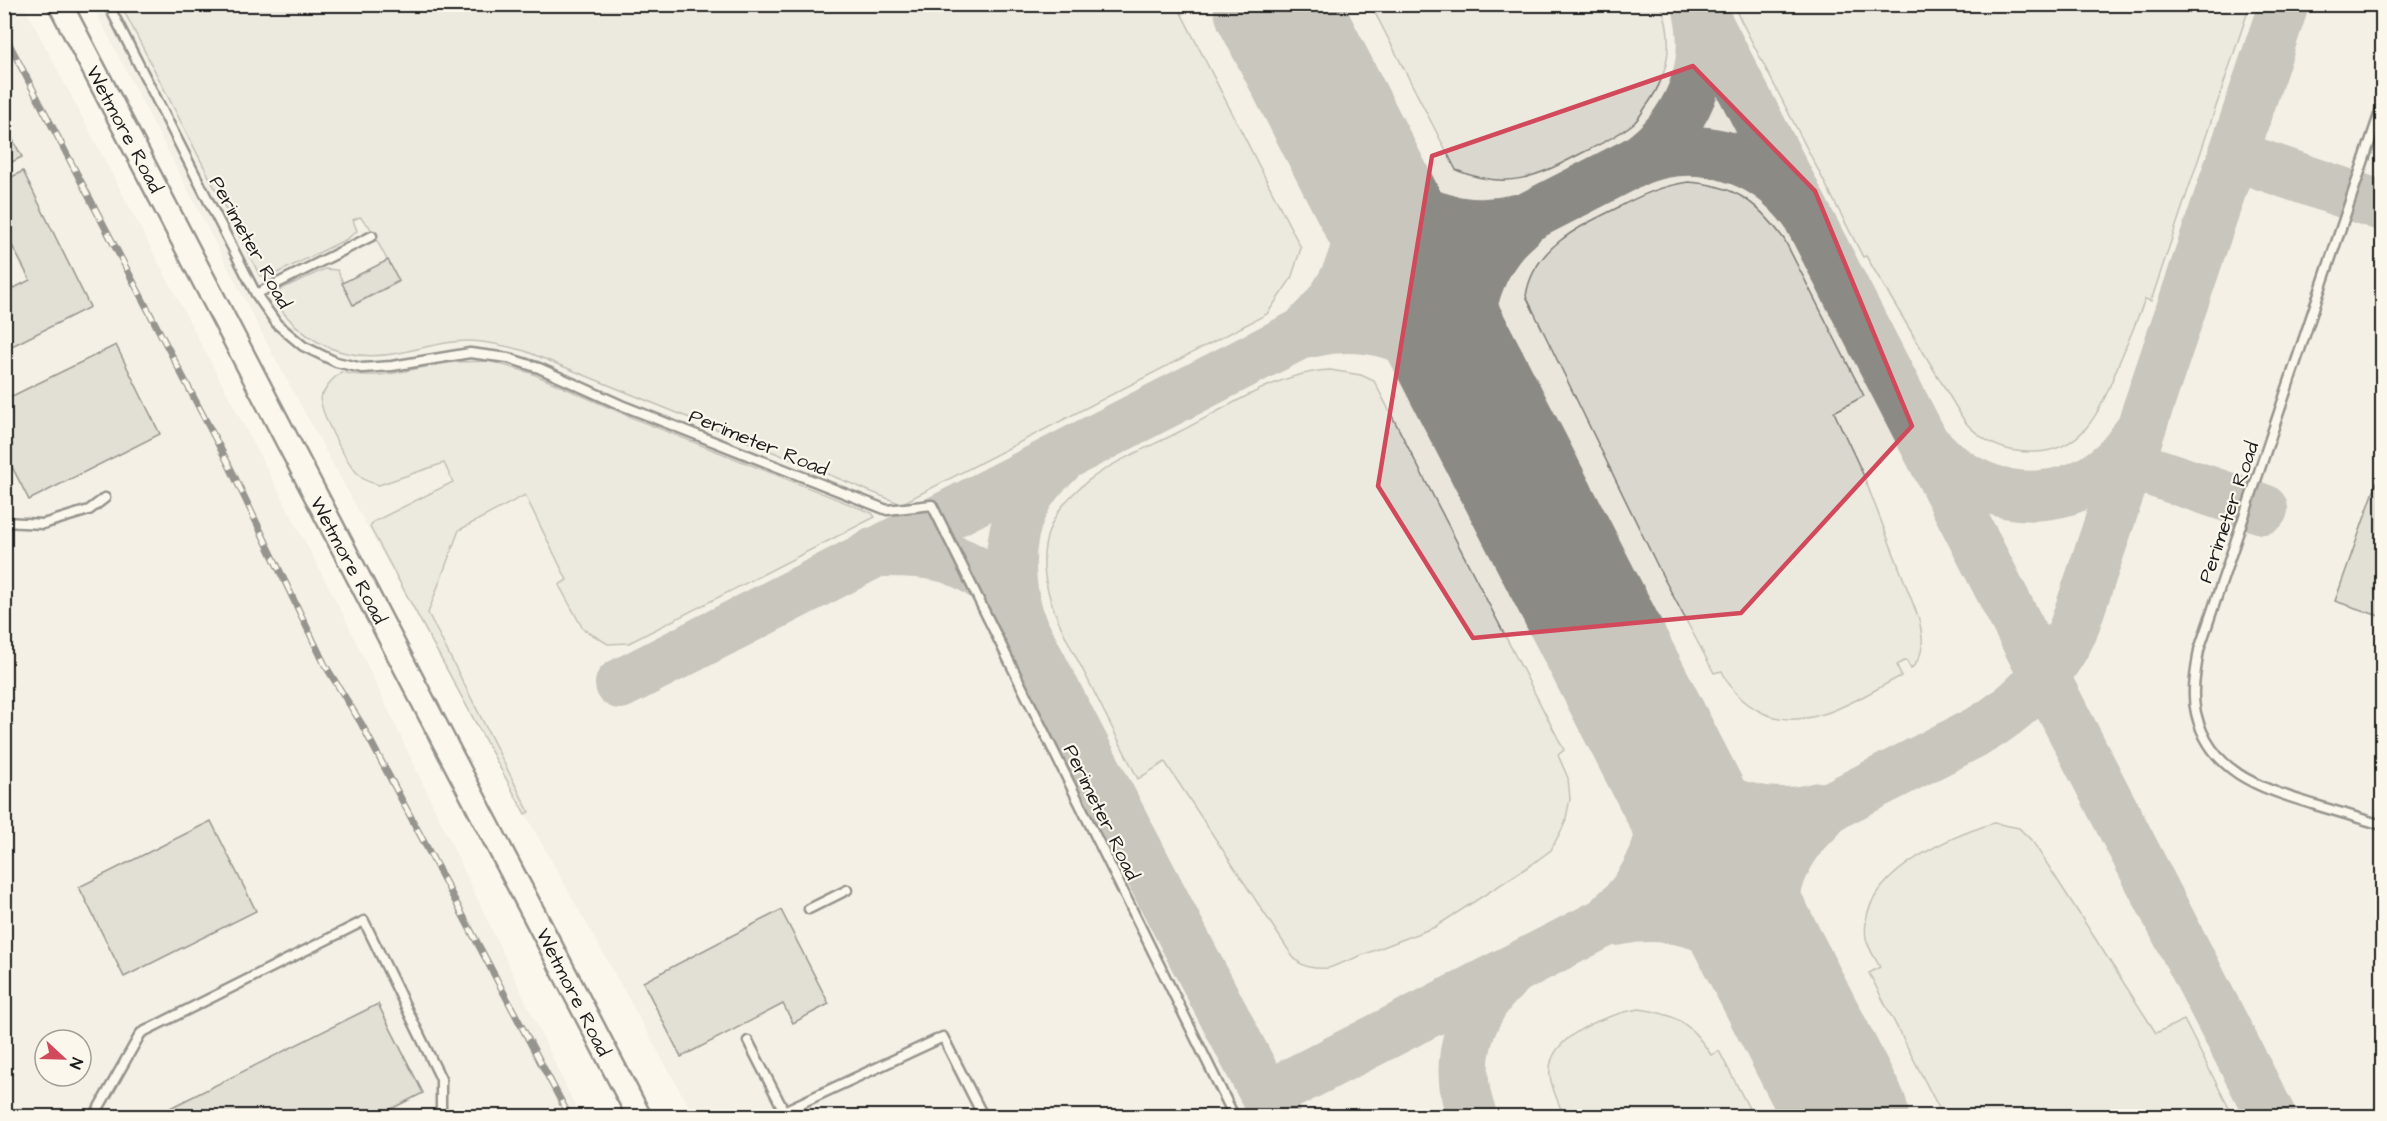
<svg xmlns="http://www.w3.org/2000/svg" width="2387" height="1121" viewBox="0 0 2387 1121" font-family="'Architects Daughter',sans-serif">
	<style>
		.built { fill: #eae6dc; fill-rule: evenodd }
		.green { fill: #dad7ce; stroke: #7b7a75; stroke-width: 1.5 }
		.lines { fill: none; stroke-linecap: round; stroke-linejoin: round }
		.taxiway { stroke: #8c8a84; stroke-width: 50 }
		.runway { stroke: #8c8a84; stroke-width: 123 }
		.building { fill: #c3c0b8; stroke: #1c1c1c; stroke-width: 1.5 }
		.service-casing { stroke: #1c1c1c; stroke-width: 13 }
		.secondary-casing { stroke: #1c1c1c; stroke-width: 27 }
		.service { stroke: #fbf7ec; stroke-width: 8 }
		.secondary { stroke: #fbf7ec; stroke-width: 22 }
		.rail-casing { stroke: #1c1c1c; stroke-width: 7 }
		.rail { stroke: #fbf7ec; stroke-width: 4.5; stroke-dasharray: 14; stroke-linecap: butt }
		.marked { fill: none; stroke: #d1495b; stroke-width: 4.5; stroke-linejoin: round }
		.labels { text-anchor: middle; stroke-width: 4.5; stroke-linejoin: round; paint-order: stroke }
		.street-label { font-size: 20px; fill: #1c1c1c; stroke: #fbf7ec }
	</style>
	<rect width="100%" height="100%" fill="#fbf7ec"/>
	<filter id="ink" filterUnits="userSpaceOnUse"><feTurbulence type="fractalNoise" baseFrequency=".0167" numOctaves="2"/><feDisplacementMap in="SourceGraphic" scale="12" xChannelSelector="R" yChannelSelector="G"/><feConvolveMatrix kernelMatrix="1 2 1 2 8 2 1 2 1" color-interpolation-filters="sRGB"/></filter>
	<g filter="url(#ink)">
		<g class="built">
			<path d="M23,4L343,614L580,1116H5L4,5ZM45,1040H81V1076H45Z"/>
			<polygon points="92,5 2382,5 2382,1116 694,1116 495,760 272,353"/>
		</g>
		<g class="green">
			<path d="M121,5H1177L1301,248L1291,279L1267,314L901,504L525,351C506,346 486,341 467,341C444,341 421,349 399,353C347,363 306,345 276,303L281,289L325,269L337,270L354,305L399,282L369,226L360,217L353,220L357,231L347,239L271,276H260Z"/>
			<path d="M1371,5H1661C1675,42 1668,77 1645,108C1642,113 1638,119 1634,123C1619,135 1599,145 1582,153C1536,177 1507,191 1456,170Z"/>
			<path d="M1733,5H2250L2151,301L2145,299C2137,320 2128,342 2119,363C2102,406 2086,454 2029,452C2003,452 1982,441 1965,422L1866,256L1863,257Z"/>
			<path d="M1688,182C1735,185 1757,202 1784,239L1864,396L1834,412L1863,474L1919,619C1923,638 1926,654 1911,669L1906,660L1897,665L1901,676C1860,697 1810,734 1763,713C1743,703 1731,691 1722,671L1714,673L1661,573L1526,296C1533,249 1576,228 1615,209C1639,196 1661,186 1688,182Z"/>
			<path d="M489,361L531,373L633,418L872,513L875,517L629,643L608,644L583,629L559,585L567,580L525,495L459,530L428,613L529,812L525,814L370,527L373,522L453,482L444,463L379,485C373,483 367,482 362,478C346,464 323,418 320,398L331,381L341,372C385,381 405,369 447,363C461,361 475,362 489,361Z"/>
			<path d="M1330,370L1361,375L1374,381L1564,750L1558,755L1568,778L1570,799L1565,823L1551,850L1531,865L1435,927L1329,968C1315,969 1302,968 1293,957L1165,762L1138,779C1121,745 1104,712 1087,678C1057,620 1015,553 1072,495C1100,466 1141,451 1177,433C1223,410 1278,372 1330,370Z"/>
			<path d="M1994,823L2019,828L2033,842L2156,1033L2184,1020L2233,1116H1943L1869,973L1880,967C1875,958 1868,948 1866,938C1857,876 1946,838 1994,823Z"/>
			<path d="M1639,1009C1676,1014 1691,1023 1711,1055L1719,1051L1753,1116H1564C1559,1104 1552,1090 1550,1076C1545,1036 1608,1014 1639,1009Z"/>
		</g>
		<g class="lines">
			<g class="taxiway">
				<polyline points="1698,4 2271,1116"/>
				<path d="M1331,113C1345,132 1355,154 1369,171C1404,214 1463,232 1516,219"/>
				<polyline points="2233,155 2382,206"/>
				<path d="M1637,161C1686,127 1712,69 1698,10"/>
				<path d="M1310,325C1359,278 1375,209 1343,147"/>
				<path d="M1313,332C1366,320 1421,336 1457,376C1466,386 1471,398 1479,407"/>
				<path d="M1485,413C1482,396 1474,381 1471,364C1462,315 1480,258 1519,226"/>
				<path d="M1931,450C1989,514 2089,512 2136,436"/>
				<polyline points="2129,464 2263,509"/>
				<path d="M875,552C932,551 968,554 1008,599L1276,1116"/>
				<path d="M1020,619C1002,563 1009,502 1057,463"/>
				<path d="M620,684L1637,161C1699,137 1764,157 1804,211"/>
				<path d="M1644,722C1656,738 1667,755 1681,770C1714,806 1772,820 1819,807"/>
				<path d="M1613,914C1649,883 1669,832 1663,785C1660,768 1654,751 1649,735"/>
				<path d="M1616,921C1665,909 1722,925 1757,961C1766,971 1775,983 1784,993"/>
				<path d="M1784,993C1766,926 1765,867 1821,817"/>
				<path d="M1266,1096L1984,728C2023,704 2053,672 2073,630L2284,4"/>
				<path d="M1472,1116C1453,1066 1467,1010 1508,975"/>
			</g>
			<polyline class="runway" points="1275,4 1847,1116"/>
		</g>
		<g class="building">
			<polygon points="4,123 22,157 4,166"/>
			<polygon points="23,171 90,307 4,350 4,293 30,280 4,230 4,181"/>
			<polygon points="388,260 399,281 353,305 342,283"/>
			<polygon points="116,345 160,434 29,500 4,451 4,400"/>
			<polygon points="2381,471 2382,472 2382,617 2335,601"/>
			<polygon points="211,821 256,911 124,977 79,887"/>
			<polygon points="781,910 829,1004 793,1023 783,1004 681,1057 643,982"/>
			<polygon points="378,1004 423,1093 377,1116 154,1116"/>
		</g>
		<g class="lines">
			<g class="service-casing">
				<g id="service">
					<polyline points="108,4 256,294 277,324 303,346 336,362 362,368 392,366 470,353 508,358 539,368 621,405 887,510 932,505 1234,1116"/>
					<path d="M2382,106L2199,650C2196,670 2191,693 2196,713C2210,773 2261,788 2312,804C2336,811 2359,818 2382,825"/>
					<polyline points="256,294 372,236"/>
					<polyline points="4,522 43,524 89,510 105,498"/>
					<polyline points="809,909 847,890"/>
					<polyline points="748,1041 784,1111"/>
					<polyline points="94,1116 141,1033 364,921 441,1079 441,1116"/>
					<polyline points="778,1116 784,1111 943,1037 983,1116"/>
				</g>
			</g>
			<g class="secondary-casing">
				<polyline id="secondary" points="60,4 639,1116"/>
			</g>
			<use href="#service" class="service"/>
			<use href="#secondary" class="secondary"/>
			<g class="rail-casing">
				<polyline id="rail" points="4,34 228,463 325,665 361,723 569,1116"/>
			</g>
			<use href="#rail" class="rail"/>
		</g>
	</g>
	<path d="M0 0H2387V1121H0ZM1693,66L1815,191L1912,426L1741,613L1473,638L1378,486L1432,156Z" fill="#fbf7ec" fill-opacity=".55" fill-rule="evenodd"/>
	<path class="marked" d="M1693,66L1815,191L1912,426L1741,613L1473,638L1378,486L1432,156Z"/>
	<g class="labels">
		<g class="street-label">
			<text transform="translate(125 129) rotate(62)" y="7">Wetmore Road</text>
			<text transform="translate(251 242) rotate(61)" y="7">Perimeter Road</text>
			<text transform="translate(759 442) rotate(22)" y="7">Perimeter Road</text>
			<text transform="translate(2228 512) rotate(-71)" y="7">Perimeter Road</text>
			<text transform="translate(349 560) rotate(62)" y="7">Wetmore Road</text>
			<text transform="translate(1102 812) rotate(64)" y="7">Perimeter Road</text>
			<text transform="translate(574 992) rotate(63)" y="7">Wetmore Road</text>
		</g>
	</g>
	<rect width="2387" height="1121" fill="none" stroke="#fbf7ec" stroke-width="24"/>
	<rect x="12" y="12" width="2363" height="1097" fill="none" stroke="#1c1c1c" stroke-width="2" filter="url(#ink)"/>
	<g transform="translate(63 1058) rotate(112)"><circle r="28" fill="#fbf7ec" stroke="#a29f99" stroke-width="1.5"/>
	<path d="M0-4.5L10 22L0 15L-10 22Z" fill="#d1495b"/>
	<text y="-9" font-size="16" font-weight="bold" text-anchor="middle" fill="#1c1c1c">N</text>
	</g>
</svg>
